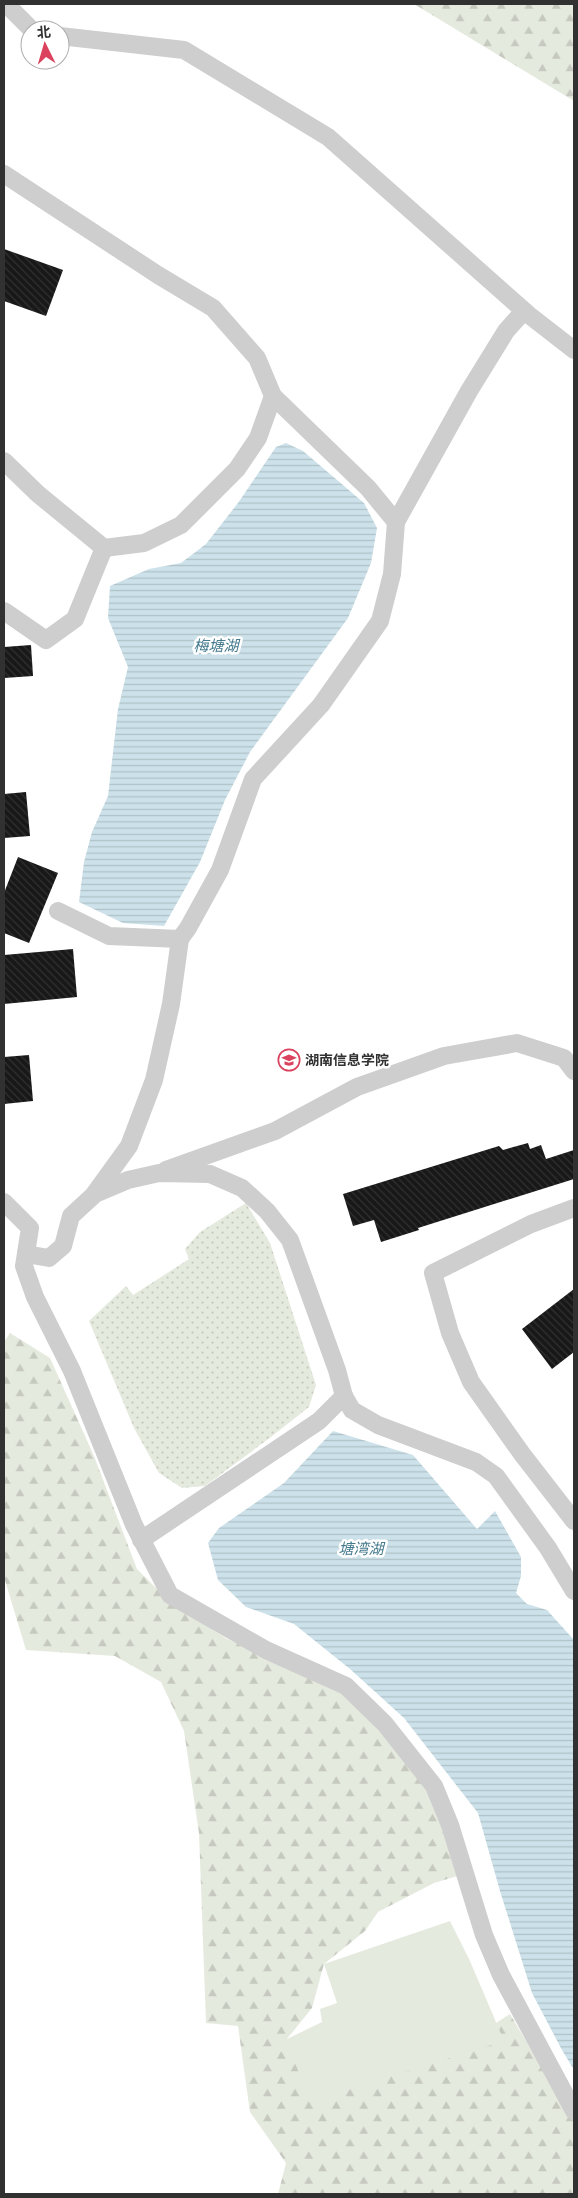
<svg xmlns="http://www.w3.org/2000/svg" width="578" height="2198" viewBox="0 0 578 2198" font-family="Montserrat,'Noto Sans SC',sans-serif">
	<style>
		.grass { fill: url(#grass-dots) }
		.forest { fill: url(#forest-firs) }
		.pitch { fill: #e5eade }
		.water { fill: url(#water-rules) }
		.building { fill: url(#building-back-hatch) }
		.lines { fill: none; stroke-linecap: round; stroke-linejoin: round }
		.minor { stroke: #cecece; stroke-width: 18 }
		.labels { text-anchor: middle; stroke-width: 5; stroke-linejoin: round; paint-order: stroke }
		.poi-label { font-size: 14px; font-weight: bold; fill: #313131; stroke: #fff; text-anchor: start }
		.water-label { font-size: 15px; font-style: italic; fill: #447a8e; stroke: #fff }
	</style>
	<defs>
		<pattern id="grass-dots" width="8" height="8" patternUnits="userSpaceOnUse" patternTransform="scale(1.25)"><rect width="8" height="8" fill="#e5eade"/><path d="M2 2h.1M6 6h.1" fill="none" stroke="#c5c9bf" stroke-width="1.8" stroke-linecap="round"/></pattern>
		<pattern id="forest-firs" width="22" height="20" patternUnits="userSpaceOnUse" patternTransform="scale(1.25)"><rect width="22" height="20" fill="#e5eade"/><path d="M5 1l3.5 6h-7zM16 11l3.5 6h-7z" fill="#c5c9bf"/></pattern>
		<pattern id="water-rules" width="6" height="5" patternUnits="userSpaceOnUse" patternTransform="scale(1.25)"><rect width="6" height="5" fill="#cce1e9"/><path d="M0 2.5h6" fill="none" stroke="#b0c2c8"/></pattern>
		<pattern id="building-back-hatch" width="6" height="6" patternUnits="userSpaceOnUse" patternTransform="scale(1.25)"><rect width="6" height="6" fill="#181818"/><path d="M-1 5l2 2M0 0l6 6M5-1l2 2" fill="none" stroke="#313131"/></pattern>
	</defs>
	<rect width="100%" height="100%" fill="#fff"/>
	<polygon class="grass" points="246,1203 270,1243 316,1385 309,1407 271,1437 205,1486 182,1488 159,1473 134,1428 89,1321 126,1286 133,1295 189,1259 185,1249 200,1232"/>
	<g class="forest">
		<polygon points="414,4 574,4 574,101"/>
		<polygon points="10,1333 50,1358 94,1456 137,1569 169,1601 227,1639 349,1694 435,1798 461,1875 434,1883 378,1912 365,1931 324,1964 312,2008 287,2039 503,2041 496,2023 510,2014 574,2122 574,2194 278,2194 286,2163 250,2112 238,2026 206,2023 199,1833 184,1731 161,1682 115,1656 26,1650 4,1577 4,1342"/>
	</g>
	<polygon class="pitch" points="450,1921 470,1961 504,2041 309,2102 287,2039 322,2022 320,2009 337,2003 324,1964"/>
	<g class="water">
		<polygon points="286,443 303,451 364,503 377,528 371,563 348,618 250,752 225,800 200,862 164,926 123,923 79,902 84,862 92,832 108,796 118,709 128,667 108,618 110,586 149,569 181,563 206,544 238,503 276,447"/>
		<polygon points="333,1431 413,1455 477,1529 495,1511 521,1557 521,1576 516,1593 527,1604 547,1610 574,1640 574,2070 562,2050 532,1993 500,1891 478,1813 404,1718 350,1669 294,1624 246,1607 218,1580 208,1543 219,1528 284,1483"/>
	</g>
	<g class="building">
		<polygon points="4,249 63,270 46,316 4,301"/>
		<polygon points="31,645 33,676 4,678 4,647"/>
		<polygon points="26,792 30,836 4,838 4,794"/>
		<polygon points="18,857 58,873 29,943 4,933 4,893"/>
		<polygon points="73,949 77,997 4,1004 4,955"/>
		<polygon points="29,1055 33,1101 4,1104 4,1057"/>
		<polygon points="528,1143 530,1149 541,1145 546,1159 574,1150 574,1179 418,1228 419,1230 381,1242 374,1220 353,1226 343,1194 499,1146 503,1150"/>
		<polygon points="574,1289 574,1352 552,1369 522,1329"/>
	</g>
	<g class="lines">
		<g class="minor">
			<polyline points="6,4 32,30"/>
			<polyline points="60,36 184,50 328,137 529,315 574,350"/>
			<polyline points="4,174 158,275 213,308 257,358 273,396 258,438 237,469 181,525 144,543 104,548 38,494 4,461"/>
			<polyline points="273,396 368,488 396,522 469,391 506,331 524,311"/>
			<polyline points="4,611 46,640 75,619 104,548"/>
			<polyline points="58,911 109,936 180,939 188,928 220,870 253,779 321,705 380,621 392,574 396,522"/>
			<polyline points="166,1170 275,1131 357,1087 444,1056 517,1043 564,1058 574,1071"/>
			<polyline points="95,1193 129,1146 154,1080 171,1004 180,939"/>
			<polyline points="4,1202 30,1228 24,1266 35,1297 72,1371 134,1525 170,1595 266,1650 346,1686 385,1724 434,1786 450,1825 484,1935 501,1975 574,2111"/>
			<polyline points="574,1208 531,1224 433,1273 450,1333 471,1382 522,1454 574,1521"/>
			<polyline points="26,1254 49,1258 63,1246 71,1216 95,1194 128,1180 159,1173 210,1174 242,1188 267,1211 290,1240 337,1370 344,1396 319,1421 141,1540"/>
			<polyline points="344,1396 352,1410 378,1425 476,1462 496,1476 548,1548 574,1591"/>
		</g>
	</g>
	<defs>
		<g id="university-ring" transform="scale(1.125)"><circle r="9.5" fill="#fff" stroke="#da425d" stroke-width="1.5"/><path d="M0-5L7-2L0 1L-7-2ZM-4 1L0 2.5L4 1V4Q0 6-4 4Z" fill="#da425d"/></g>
	</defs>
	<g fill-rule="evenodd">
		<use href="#university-ring" x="289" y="1060"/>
	</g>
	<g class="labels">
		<g class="poi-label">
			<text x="305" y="1065">湖南信息学院</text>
		</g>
		<g class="water-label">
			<text x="216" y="651">梅塘湖</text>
			<text x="361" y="1554">塘湾湖</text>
		</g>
	</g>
	<rect width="578" height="2198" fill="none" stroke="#313131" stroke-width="10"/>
	<g transform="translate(45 45) rotate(355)"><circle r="24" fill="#ffffff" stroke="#adadad"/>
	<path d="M0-4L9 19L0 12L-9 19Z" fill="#da425d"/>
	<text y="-8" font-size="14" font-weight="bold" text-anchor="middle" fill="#313131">北</text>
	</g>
</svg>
